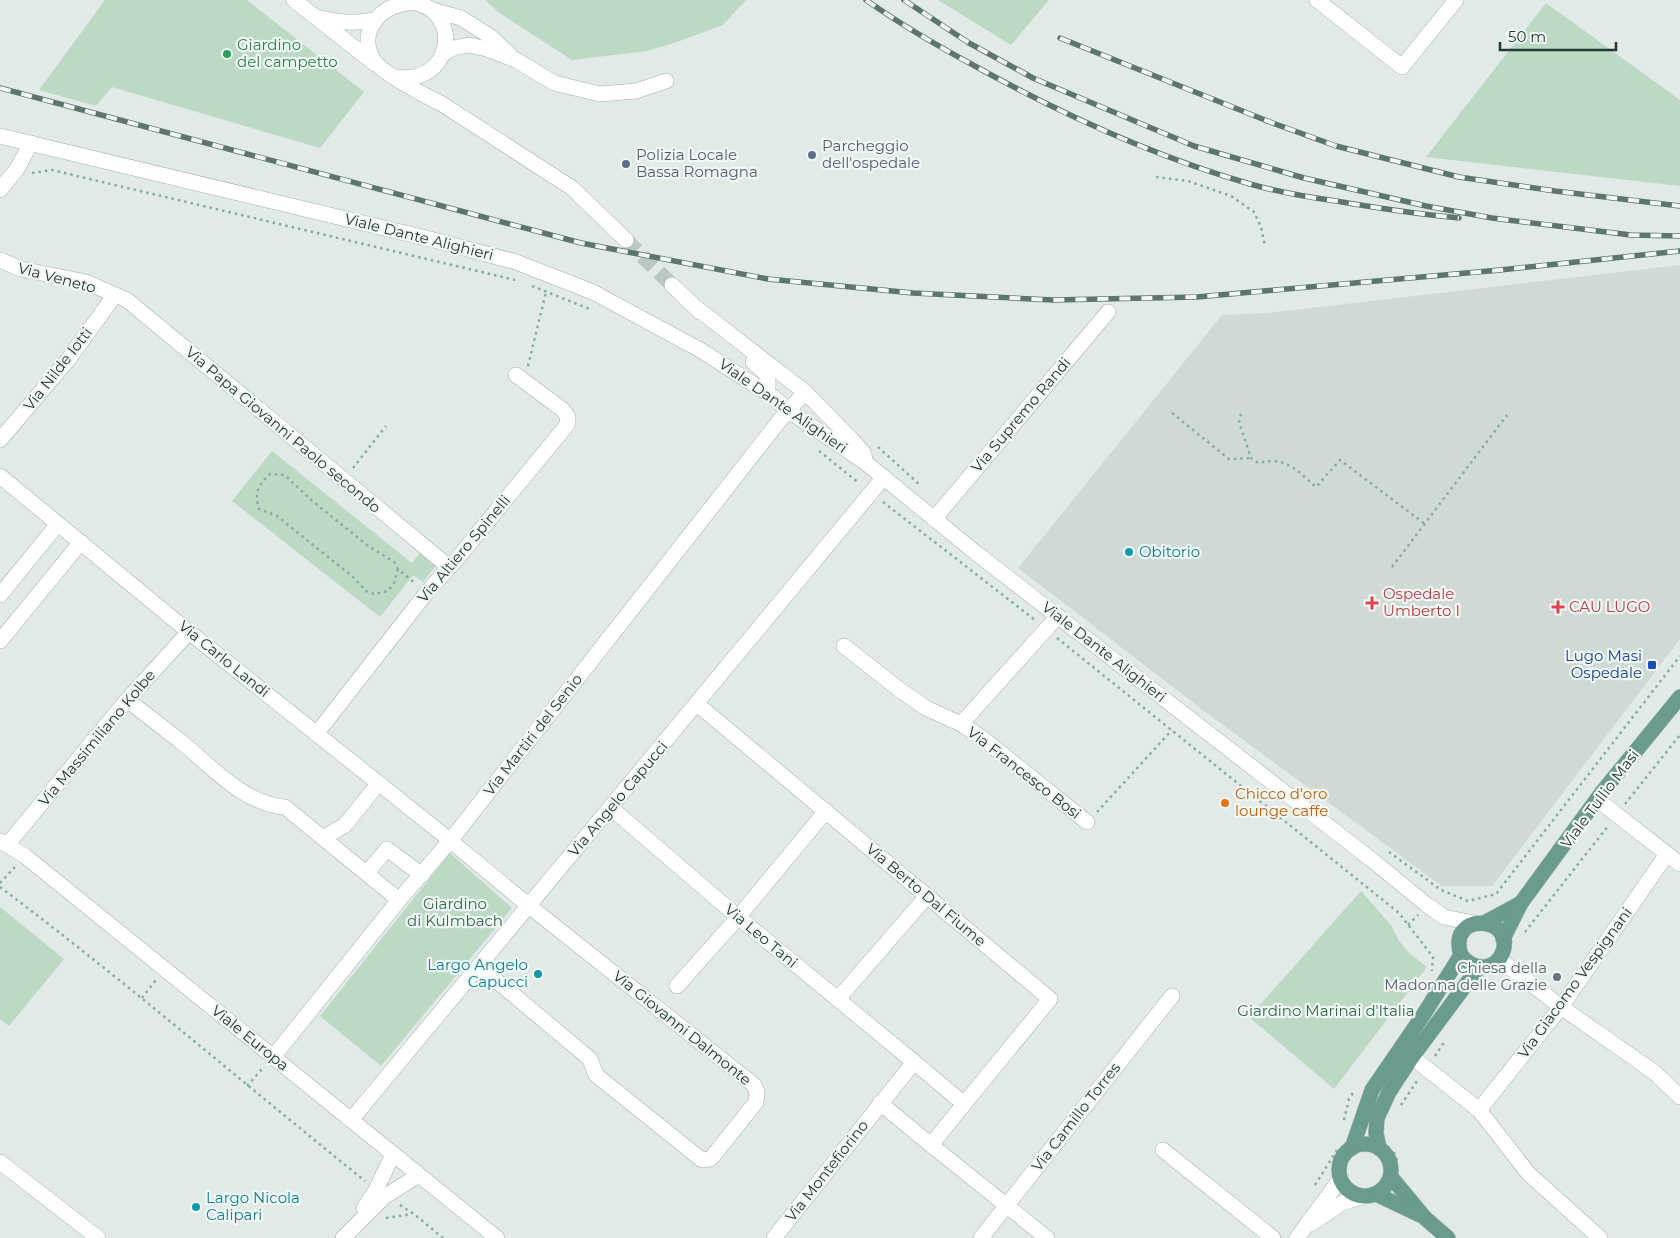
<svg xmlns="http://www.w3.org/2000/svg" width="1680" height="1238" viewBox="0 0 1680 1238" font-family="Montserrat,sans-serif">
	<style>
		.built { fill: #d0dad5 }
		.green { fill: #bcd9c4 }
		.lines { fill: none; stroke-linecap: round; stroke-linejoin: round }
		.minor-tunnel { stroke: #bbc7c2; stroke-width: 15; stroke-dasharray: 15 8; stroke-linecap: butt }
		.minor-casing { stroke: #a4b1ad; stroke-width: 16 }
		.major-casing { stroke: #bdc4c2; stroke-width: 16 }
		.path { stroke: #85ab9f; stroke-width: 2.5; stroke-dasharray: 2.5 4; stroke-linecap: butt }
		.minor { stroke: #fff; stroke-width: 15 }
		.major { stroke: #6a9b8f; stroke-width: 15 }
		.rail-casing { stroke: #5e756e; stroke-width: 5.5 }
		.rail { stroke: #f1f7f4; stroke-width: 4; stroke-dasharray: 11; stroke-linecap: butt }
		.leisure-dot { fill: #2e9e5b; stroke: #f1f7f4; stroke-width: 2 }
		.service-dot { fill: #5c6f8a; stroke: #f1f7f4; stroke-width: 2 }
		.culture-dot { fill: #0f9aa8; stroke: #f1f7f4; stroke-width: 2 }
		.health-dot { fill: #e0444e; stroke: #f1f7f4; stroke-width: 2 }
		.transit-dot { fill: #1a4fb4; stroke: #f1f7f4; stroke-width: 2 }
		.food-dot { fill: #e8710a; stroke: #f1f7f4; stroke-width: 2 }
		.worship-dot { fill: #6b7280; stroke: #f1f7f4; stroke-width: 2 }
		.labels { text-anchor: middle; stroke-width: 4.5; stroke-linejoin: round; paint-order: stroke }
		.leisure-label { font-size: 15px; fill: #27864d; stroke: #f1f7f4; text-anchor: start }
		.service-label { font-size: 15px; fill: #4e5e75; stroke: #f1f7f4; text-anchor: start }
		.street-label { font-size: 15px; fill: #233933; stroke: #f1f7f4 }
		.culture-label { font-size: 15px; fill: #0d838f; stroke: #f1f7f4; text-anchor: start }
		.health-label { font-size: 15px; fill: #be3a42; stroke: #f1f7f4; text-anchor: start }
		.transit-label { font-size: 15px; fill: #164399; stroke: #f1f7f4; text-anchor: end }
		.food-label { font-size: 15px; fill: #c56008; stroke: #f1f7f4; text-anchor: start }
		.park-label { font-size: 15px; fill: #316c48; stroke: #f1f7f4 }
		.worship-label { font-size: 15px; fill: #5b616d; stroke: #f1f7f4; text-anchor: end }
	</style>
	<rect width="100%" height="100%" fill="#e1eae6"/>
	<polygon class="built" points="1680,265 1680,639 1492,886 1442,886 1208,714 1018,568 1222,315 1268,313"/>
	<g class="green">
		<polygon points="105,0 247,0 364,92 320,148 112,87 96,106 39,90"/>
		<polygon points="485,0 746,0 723,25 677,42 647,51 572,60 501,14"/>
		<polygon points="938,0 1049,0 1011,45"/>
		<polygon points="1546,3 1680,100 1680,186 1426,157"/>
		<polygon points="272,451 412,563 420,553 436,566 423,582 413,575 380,617 232,501"/>
		<polygon points="450,853 512,908 381,1066 320,1016"/>
		<polygon points="1361,891 1391,925 1399,941 1409,953 1427,967 1334,1089 1249,1017"/>
		<polygon points="0,907 64,959 9,1026 0,1019"/>
	</g>
	<g class="lines">
		<polyline class="minor-tunnel" points="626,240 672,285"/>
		<g class="minor-casing">
			<g id="minor">
				<polyline points="294,0 374,63"/>
				<polyline points="1317,0 1402,67 1456,0"/>
				<polyline points="432,10 461,18 491,37 509,54"/>
				<path d="M321,18C339,23 355,24 373,20"/>
				<polyline points="443,54 453,48 469,45 487,49 516,60 554,83 600,94 636,91 666,81"/>
				<path d="M396,77C450,86 464,16 417,3C385,0 356,29 373,59C381,73 426,96 442,104L572,188L626,240"/>
				<polyline points="0,136 434,240 516,262 593,292 702,351 773,397 789,411 866,463 976,553 1372,860 1427,905 1444,917 1474,923"/>
				<polyline points="0,190 17,169 31,143"/>
				<polyline points="0,260 21,269 86,282 127,300 449,567"/>
				<polyline points="672,285 700,312"/>
				<polyline points="694,306 805,392 852,440 863,452 865,459"/>
				<path d="M753,362C766,373 771,376 767,394"/>
				<polyline points="0,440 67,361 115,295"/>
				<polyline points="0,476 189,632 441,833 528,905 754,1085 757,1092 756,1102 713,1156 710,1159 702,1160 596,1075 590,1059 479,966"/>
				<polyline points="934,519 1108,312"/>
				<polyline points="0,595 58,524"/>
				<polyline points="0,641 81,542"/>
				<polyline points="844,646 900,690 926,708 961,724 981,737 1087,822"/>
				<path d="M127,700C147,715 166,730 185,745C212,768 247,805 285,807L399,900"/>
				<polyline points="697,704 1050,999 964,1104"/>
				<polyline points="961,724 1058,616"/>
				<polyline points="317,733 427,592 456,560 567,425 568,417 563,410 516,375"/>
				<polyline points="1598,800 1680,864"/>
				<polyline points="611,808 738,917 914,1062"/>
				<polyline points="323,838 345,825 378,784"/>
				<polyline points="0,841 25,856 497,1238"/>
				<polyline points="7,845 127,700 189,632"/>
				<polyline points="367,873 387,849 422,875"/>
				<polyline points="1499,959 1561,1007 1654,1072 1680,1097"/>
				<polyline points="677,986 734,922 826,811"/>
				<polyline points="838,999 927,896"/>
				<polyline points="273,1057 399,900 450,841 780,420 805,392"/>
				<polyline points="1412,1057 1479,1110 1528,1173 1600,1238"/>
				<polyline points="1479,1110 1561,1007 1667,854"/>
				<polyline points="351,1120 884,477"/>
				<polyline points="931,1145 1047,1238"/>
				<polyline points="1163,1150 1273,1238"/>
				<polyline points="0,1162 98,1238"/>
				<polyline points="364,1208 376,1190 393,1154"/>
				<polyline points="1311,1224 1342,1203 1364,1196"/>
				<polyline points="343,1238 384,1197 419,1175"/>
				<polyline points="774,1238 914,1062 964,1104 931,1145 880,1103"/>
				<polyline points="981,1238 1172,996"/>
				<polyline points="1297,1238 1341,1178"/>
			</g>
		</g>
		<g class="major-casing">
			<g id="major">
				<polyline points="1484,923 1521,903"/>
				<polyline points="1503,939 1521,903 1603,791 1680,697"/>
				<circle cx="1365" cy="1170" r="26"/>
				<path d="M1352,1148L1372,1090L1422,1017L1461,955C1446,910 1518,916 1502,954C1493,973 1471,969 1461,955"/>
				<polyline points="1379,1148 1376,1133 1377,1118 1389,1092 1412,1057 1479,967"/>
				<polyline points="1391,1177 1425,1218 1448,1238"/>
				<polyline points="1376,1194 1420,1215"/>
			</g>
		</g>
		<g class="path">
			<polyline points="32,173 52,170 515,280"/>
			<polyline points="1156,177 1188,181 1231,196 1254,212 1261,227 1265,246"/>
			<polyline points="532,286 592,310"/>
			<polyline points="528,366 546,292"/>
			<polyline points="1172,413 1229,459 1251,458"/>
			<path d="M1241,414L1239,422L1251,458L1258,463C1287,456 1296,470 1316,487L1340,460L1425,524"/>
			<polyline points="878,447 920,485"/>
			<polyline points="819,451 859,483"/>
			<polyline points="353,468 386,426"/>
			<polyline points="883,502 1035,620"/>
			<polyline points="1392,567 1507,415"/>
			<path d="M398,569L394,583L388,591L374,594L366,591L353,577L277,516L259,509C254,493 258,485 270,474L285,475L310,499L367,545L394,562L398,569L416,584"/>
			<polyline points="1057,638 1399,913 1433,957 1432,971"/>
			<polyline points="1625,804 1680,735"/>
			<polyline points="1097,812 1172,730"/>
			<polyline points="1389,852 1441,890 1468,901 1496,894 1680,656"/>
			<polyline points="0,883 15,867"/>
			<path d="M0,887C125,981 243,1083 365,1181"/>
			<polyline points="1408,925 1418,915"/>
			<polyline points="1525,932 1608,826"/>
			<polyline points="142,998 156,980"/>
			<polyline points="1435,1056 1445,1041"/>
			<polyline points="247,1086 263,1068"/>
			<polyline points="1401,1105 1417,1081"/>
			<polyline points="1344,1120 1349,1099 1355,1090"/>
			<polyline points="1394,1152 1398,1163"/>
			<polyline points="1315,1185 1337,1150"/>
			<polyline points="400,1205 414,1214 443,1238"/>
			<polyline points="386,1218 412,1214"/>
		</g>
		<use href="#minor" class="minor"/>
		<use href="#major" class="major"/>
		<g class="rail-casing">
			<g id="rail">
				<path d="M866,0C900,24 936,45 973,65C1061,114 1153,156 1250,184C1278,192 1307,197 1336,201C1377,208 1418,214 1459,218"/>
				<polyline points="904,0 969,43 1033,78 1194,146 1304,178 1426,206 1492,218 1631,235 1680,236"/>
				<polyline points="1060,38 1270,122 1336,146 1459,177 1555,191 1680,206"/>
				<polyline points="0,88 581,243 768,279 913,293 1053,300 1197,297 1500,270 1680,251"/>
			</g>
		</g>
		<use href="#rail" class="rail"/>
	</g>
	<circle class="leisure-dot" cx="227" cy="54" r="5"/>
	<g class="service-dot">
		<circle cx="812" cy="155" r="5"/>
		<circle cx="626" cy="164" r="5"/>
	</g>
	<g class="culture-dot">
		<circle cx="1129" cy="552" r="5"/>
		<circle cx="538" cy="974" r="5"/>
		<circle cx="196" cy="1207" r="5"/>
	</g>
	<g class="health-dot">
		<path d="M1369.5 595.5h5v5h5v5h-5v5h-5v-5h-5v-5h5z"/>
		<path d="M1555.5 599.5h5v5h5v5h-5v5h-5v-5h-5v-5h5z"/>
	</g>
	<rect class="transit-dot" x="1647" y="660" width="10" height="10" rx="2.5"/>
	<circle class="food-dot" cx="1225" cy="803" r="5"/>
	<circle class="worship-dot" cx="1557" cy="977" r="5"/>
	<g class="labels">
		<g class="leisure-label">
			<text x="237" y="50">Giardino<tspan x="237" dy="17">del campetto</tspan></text>
		</g>
		<g class="service-label">
			<text x="822" y="151">Parcheggio<tspan x="822" dy="17">dell'ospedale</tspan></text>
			<text x="636" y="160">Polizia Locale<tspan x="636" dy="17">Bassa Romagna</tspan></text>
		</g>
		<g class="street-label">
			<text transform="translate(419 237) rotate(14)" y="5">Viale Dante Alighieri</text>
			<text transform="translate(57 278) rotate(15)" y="5">Via Veneto</text>
			<text transform="translate(58 369) rotate(-52)" y="5">Via Nilde Iotti</text>
			<text transform="translate(783 406) rotate(35)" y="5">Viale Dante Alighieri</text>
			<text transform="translate(1021 415) rotate(-50)" y="5">Via Supremo Randi</text>
			<text transform="translate(283 430) rotate(40)" y="5">Via Papa Giovanni Paolo secondo</text>
			<text transform="translate(464 549) rotate(-50)" y="5">Via Altiero Spinelli</text>
			<text transform="translate(1104 652) rotate(38)" y="5">Viale Dante Alighieri</text>
			<text transform="translate(224 659) rotate(39)" y="5">Via Carlo Landi</text>
			<text transform="translate(533 735) rotate(-52)" y="5">Via Martiri del Senio</text>
			<text transform="translate(97 738) rotate(-50)" y="5">Via Massimiliano Kolbe</text>
			<text transform="translate(1024 773) rotate(38)" y="5">Via Francesco Bosi</text>
			<text transform="translate(618 799) rotate(-50)" y="5">Via Angelo Capucci</text>
			<text transform="translate(1600 799) rotate(-53)" y="5">Viale Tullio Masi</text>
			<text transform="translate(926 895) rotate(40)" y="5">Via Berto Dal Fiume</text>
			<text transform="translate(761 936) rotate(40)" y="5">Via Leo Tani</text>
			<text transform="translate(1575 983) rotate(-54)" y="5">Via Giacomo Vespignani</text>
			<text transform="translate(682 1028) rotate(39)" y="5">Via Giovanni Dalmonte</text>
			<text transform="translate(250 1038) rotate(39)" y="5">Viale Europa</text>
			<text transform="translate(1076 1117) rotate(-52)" y="5">Via Camillo Torres</text>
			<text transform="translate(827 1171) rotate(-52)" y="5">Via Montefiorino</text>
		</g>
		<g class="culture-label">
			<text x="1139" y="557">Obitorio</text>
			<text x="528" y="970" text-anchor="end">Largo Angelo<tspan x="528" dy="17">Capucci</tspan></text>
			<text x="206" y="1203">Largo Nicola<tspan x="206" dy="17">Calipari</tspan></text>
		</g>
		<g class="health-label">
			<text x="1383" y="599">Ospedale<tspan x="1383" dy="17">Umberto I</tspan></text>
			<text x="1569" y="612">CAU LUGO</text>
		</g>
		<g class="transit-label">
			<text x="1642" y="661">Lugo Masi<tspan x="1642" dy="17">Ospedale</tspan></text>
		</g>
		<g class="food-label">
			<text x="1235" y="799">Chicco d'oro<tspan x="1235" dy="17">lounge caffe</tspan></text>
		</g>
		<g class="park-label">
			<text x="455" y="909">Giardino<tspan x="455" dy="17">di Kulmbach</tspan></text>
			<text x="1326" y="1016">Giardino Marinai d'Italia</text>
		</g>
		<g class="worship-label">
			<text x="1547" y="973">Chiesa della<tspan x="1547" dy="17">Madonna delle Grazie</tspan></text>
		</g>
	</g>
	<path d="M1500 42v8h116v-8" fill="none" stroke="#233933" stroke-width="2.5"/>
	<text x="1508" y="42" font-size="15" fill="#233933" stroke="#f1f7f4" stroke-width="4" paint-order="stroke">50 m</text>
</svg>
